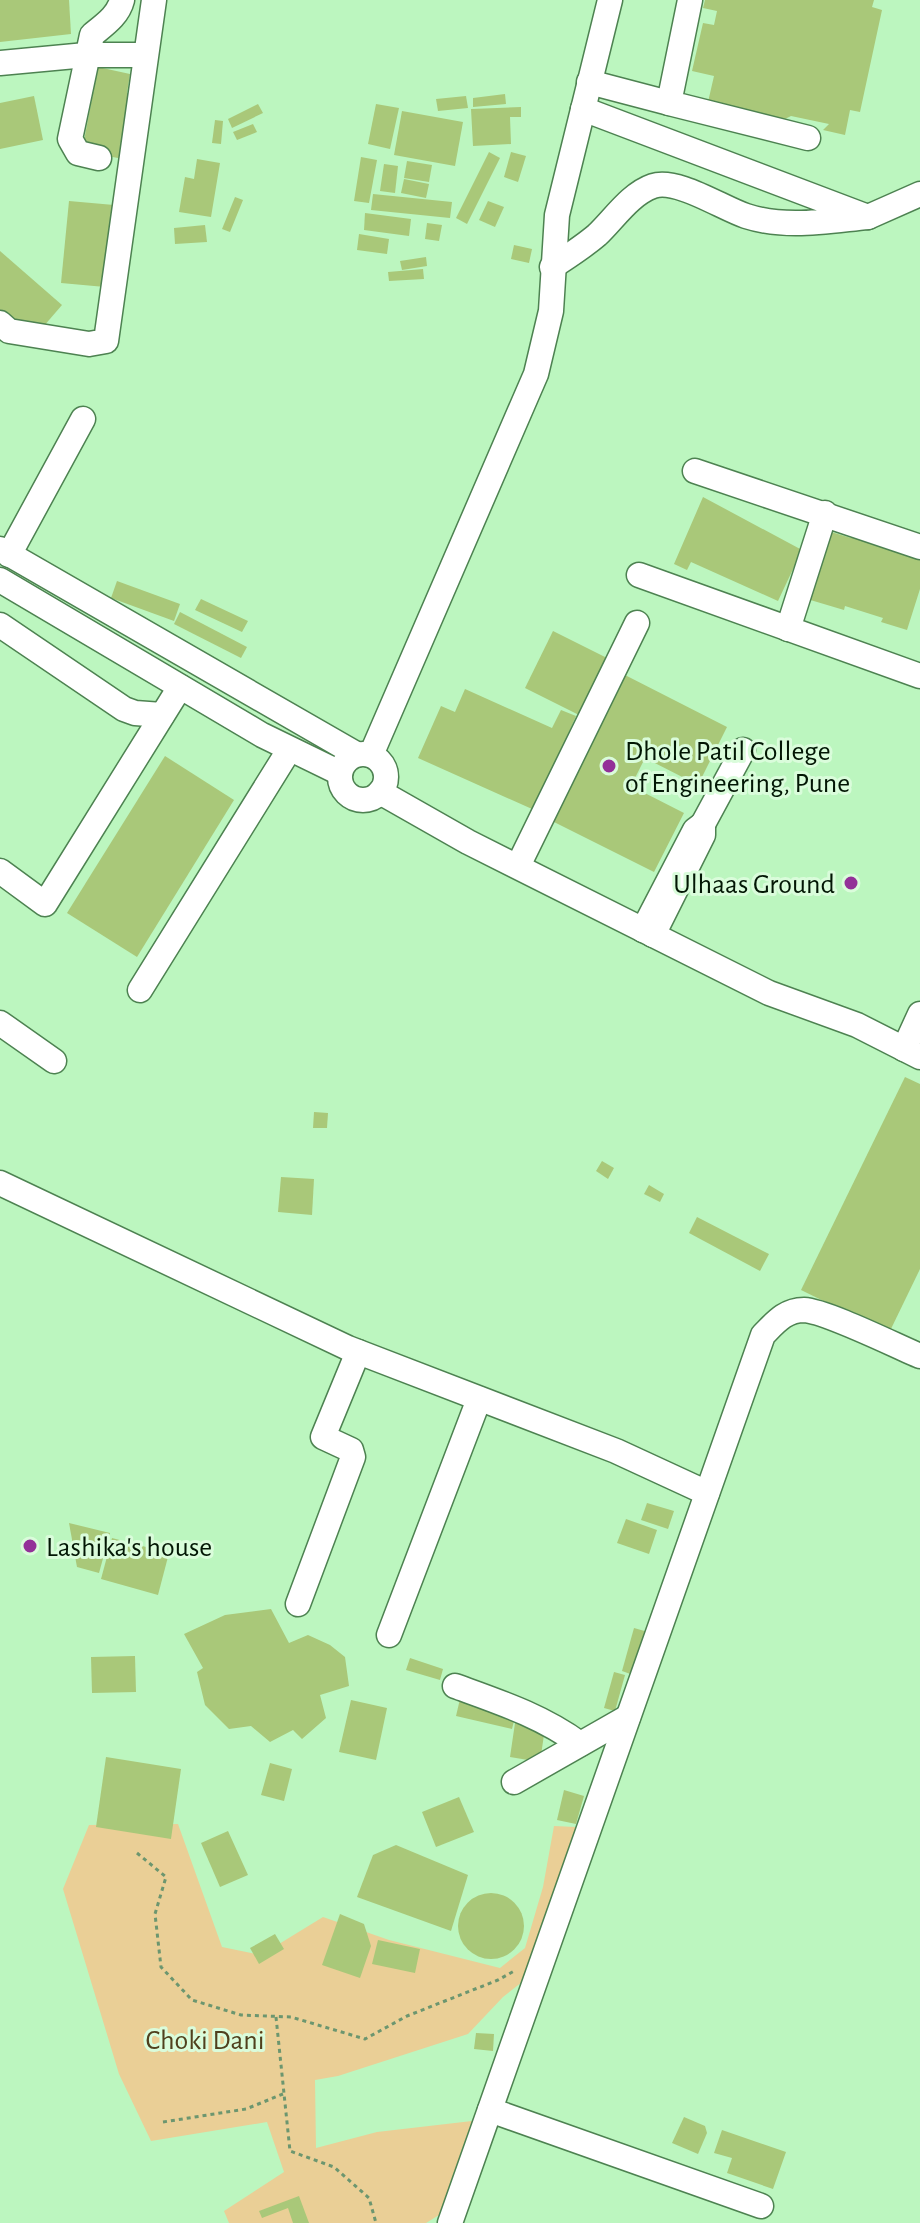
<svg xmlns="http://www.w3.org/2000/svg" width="920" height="2223" viewBox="0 0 920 2223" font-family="'Alegreya Sans',sans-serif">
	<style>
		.green { fill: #eacf96 }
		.building { fill: #a9c879 }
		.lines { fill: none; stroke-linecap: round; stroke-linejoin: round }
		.minor-casing { stroke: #4d8251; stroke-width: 27 }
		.path { stroke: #6c966f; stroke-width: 3; stroke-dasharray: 4 4; stroke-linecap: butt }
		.minor { stroke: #fff; stroke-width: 24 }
		.poi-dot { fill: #933198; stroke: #dafcdb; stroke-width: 3 }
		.labels { text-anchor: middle; stroke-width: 6; stroke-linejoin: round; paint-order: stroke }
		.poi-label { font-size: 28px; fill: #021604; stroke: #dafcdb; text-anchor: start }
		.park-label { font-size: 28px; fill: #50401d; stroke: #dafcdb }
	</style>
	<rect width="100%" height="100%" fill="#bcf6bf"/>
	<polygon class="green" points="178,1824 222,1947 261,1955 323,1917 389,1940 500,1968 525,1948 543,1887 554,1826 576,1827 572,1864 531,1975 503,1997 468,2034 338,2076 315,2080 316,2148 377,2132 472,2121 439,2215 426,2223 229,2223 224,2211 284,2172 267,2122 151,2141 119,2074 63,1889 89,1825"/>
	<g class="building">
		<polygon points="0,0 69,0 71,34 0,42"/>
		<polygon points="705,0 874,0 872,7 882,10 860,112 850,110 845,135 823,130 829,124 791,116 785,119 708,102 714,76 692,71 703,23 714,25 717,11 703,8"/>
		<polygon points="98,67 130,74 127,93 135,94 123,159 82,151"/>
		<polygon points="505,94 506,104 473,107 473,98"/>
		<polygon points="34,96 43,140 0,149 0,103"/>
		<polygon points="466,96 468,108 438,111 436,99"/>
		<polygon points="258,104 263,113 232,128 228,119"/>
		<polygon points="376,104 399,108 390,149 368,144"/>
		<polygon points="521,107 521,117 510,117 511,144 473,146 471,109"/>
		<polygon points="402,111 463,122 455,166 394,155"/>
		<polygon points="215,120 223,121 221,144 212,143"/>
		<polygon points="253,124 257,132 237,140 233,132"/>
		<polygon points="489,152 500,158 467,224 456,218"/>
		<polygon points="511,152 526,156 518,182 504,177"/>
		<polygon points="361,157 377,160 369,203 354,201"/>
		<polygon points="197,159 220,163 211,217 179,212 185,177 194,179"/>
		<polygon points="407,161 432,165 429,182 404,178"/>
		<polygon points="384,164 398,166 395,193 380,191"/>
		<polygon points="404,179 429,184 426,198 401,193"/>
		<polygon points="373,194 452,202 450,218 371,210"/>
		<polygon points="235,197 243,200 230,232 222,229"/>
		<polygon points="69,201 114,205 105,287 61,283"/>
		<polygon points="488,201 504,207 495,227 479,220"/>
		<polygon points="365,213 411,219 409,236 364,230"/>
		<polygon points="427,223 442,225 439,241 425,239"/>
		<polygon points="205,225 207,242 175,244 174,228"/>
		<polygon points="359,234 389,239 387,254 357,250"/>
		<polygon points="514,245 532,249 529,263 511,259"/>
		<polygon points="0,251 62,305 37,334 0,313"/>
		<polygon points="426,257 427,266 402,270 400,261"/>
		<polygon points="423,269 424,279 389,281 388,272"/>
		<polygon points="703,497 802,550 778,601 691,562 687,570 674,564"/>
		<polygon points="828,531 851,538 853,532 920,552 920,589 907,630 881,622 883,618 845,606 844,610 807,599"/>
		<polygon points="117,581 180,604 174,621 111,598"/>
		<polygon points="201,599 248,621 242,632 195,610"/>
		<polygon points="180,612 247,647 241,658 174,624"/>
		<polygon points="553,631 609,659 581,716 525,688"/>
		<polygon points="623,674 727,727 698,785 645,758 631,786 684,813 654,872 550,820"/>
		<polygon points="465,689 552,728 561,710 576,716 554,766 541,813 418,758 441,706 455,712"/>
		<polygon points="165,756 234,800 137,957 67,913"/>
		<polygon points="905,1077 920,1084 920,1269 889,1333 801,1290"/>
		<polygon points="314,1112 328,1113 327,1128 313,1128"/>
		<polygon points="602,1161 614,1168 608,1179 596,1171"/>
		<polygon points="281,1177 314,1179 312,1215 278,1212"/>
		<polygon points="649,1185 664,1194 660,1202 644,1194"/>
		<polygon points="697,1217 769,1254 760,1271 689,1233"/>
		<polygon points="647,1503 674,1511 668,1529 641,1520"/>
		<polygon points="626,1519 657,1530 649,1554 617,1543"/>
		<polygon points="69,1523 110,1533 99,1573 77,1567"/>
		<polygon points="112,1538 169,1553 158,1595 101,1579"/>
		<polygon points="271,1609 289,1643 308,1635 330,1645 345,1657 349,1686 320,1695 326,1718 302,1739 293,1730 270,1742 251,1726 229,1729 205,1705 197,1672 203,1668 184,1634 225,1615"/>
		<polygon points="634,1628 648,1632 636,1676 622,1671"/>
		<polygon points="135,1656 136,1692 92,1693 91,1657"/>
		<polygon points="410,1658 443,1669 440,1680 406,1670"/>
		<polygon points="614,1672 625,1675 615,1711 604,1708"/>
		<polygon points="460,1699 516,1713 512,1729 456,1716"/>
		<polygon points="351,1700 387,1708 376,1760 339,1752"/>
		<polygon points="515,1723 545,1728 540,1762 510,1757"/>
		<polygon points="106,1757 181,1769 171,1839 96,1827"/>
		<polygon points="270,1763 292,1769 284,1801 261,1795"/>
		<polygon points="564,1790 584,1796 576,1824 557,1820"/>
		<polygon points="459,1797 474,1832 436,1847 422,1812"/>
		<polygon points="228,1831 248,1875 220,1887 201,1843"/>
		<polygon points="396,1845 468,1875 451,1931 357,1897 373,1855"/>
		<circle cx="491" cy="1926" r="33"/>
		<polygon points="340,1914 364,1924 371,1946 360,1978 322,1965"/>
		<polygon points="275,1934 284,1949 259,1964 250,1948"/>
		<polygon points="378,1940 420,1949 415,1973 372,1964"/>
		<polygon points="476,2033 494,2034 493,2051 474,2049"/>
		<polygon points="684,2117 705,2126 707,2133 698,2154 672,2143"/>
		<polygon points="722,2130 786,2152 773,2189 727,2173 732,2158 714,2153"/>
		<polygon points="299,2196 309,2223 293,2223 288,2208 262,2218 259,2211"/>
	</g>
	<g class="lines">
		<g class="minor-casing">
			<g id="minor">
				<polyline points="690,0 669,103 808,138"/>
				<polyline points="0,63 86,55 145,55"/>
				<polyline points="589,82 669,103"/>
				<path d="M99,158L78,153L70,139L92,35C104,25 118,16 122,0"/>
				<polyline points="868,217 920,194"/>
				<path d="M552,267C567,257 583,247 597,235C614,219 630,194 653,186C677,178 722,208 746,216C786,229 827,221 868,217L583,109"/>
				<polyline points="0,323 9,331 89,344 106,341 154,0"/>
				<polyline points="695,471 920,547"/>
				<polyline points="0,549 356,754"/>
				<polyline points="9,555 83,419"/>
				<polyline points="639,575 920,676"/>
				<polyline points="0,580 262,735 340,773"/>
				<polyline points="0,625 124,709 135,713 162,715"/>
				<polyline points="788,629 825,513"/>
				<circle cx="363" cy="777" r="23"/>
				<polyline points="371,755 536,374 551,311 557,215 610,0"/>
				<polyline points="380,792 468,842 769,993 857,1025 920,1057"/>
				<polyline points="703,824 743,750"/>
				<polyline points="518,866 637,623"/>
				<polyline points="0,871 45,904 180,687"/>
				<polyline points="643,930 695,830 703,824 703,835 653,935"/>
				<polyline points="140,990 289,750"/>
				<polyline points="0,1023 54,1061"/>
				<polyline points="904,1049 920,1014"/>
				<polyline points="0,1183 348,1348 616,1451 707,1493"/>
				<polyline points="298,1604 353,1457 351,1450 323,1437 358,1352"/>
				<polyline points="389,1635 479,1399"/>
				<path d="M455,1686C499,1702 542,1716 580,1744"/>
				<polyline points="514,1782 628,1717"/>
				<polyline points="490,2110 761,2206"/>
				<path d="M450,2223L763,1335C775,1323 785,1310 804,1310C826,1311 896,1346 920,1356"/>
			</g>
		</g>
		<g class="path">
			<polyline points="137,1853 166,1877 155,1914 161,1967 192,2000 241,2015 291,2017 365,2039 407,2016 498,1980 516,1970"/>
			<polyline points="276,2017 290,2151 334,2167 369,2198 376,2223"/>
			<polyline points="163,2122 246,2109 283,2094"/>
		</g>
		<use href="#minor" class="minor"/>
	</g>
	<g class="poi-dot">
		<circle cx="609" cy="766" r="8"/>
		<circle cx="851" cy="883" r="8"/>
		<circle cx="30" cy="1546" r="8"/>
	</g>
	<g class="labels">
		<g class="poi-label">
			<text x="625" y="760">Dhole Patil College<tspan x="625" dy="32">of Engineering, Pune</tspan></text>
			<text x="835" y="893" text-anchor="end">Ulhaas Ground</text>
			<text x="46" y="1556">Lashika's house</text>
		</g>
		<g class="park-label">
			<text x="205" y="2049">Choki Dani</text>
		</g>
	</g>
</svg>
